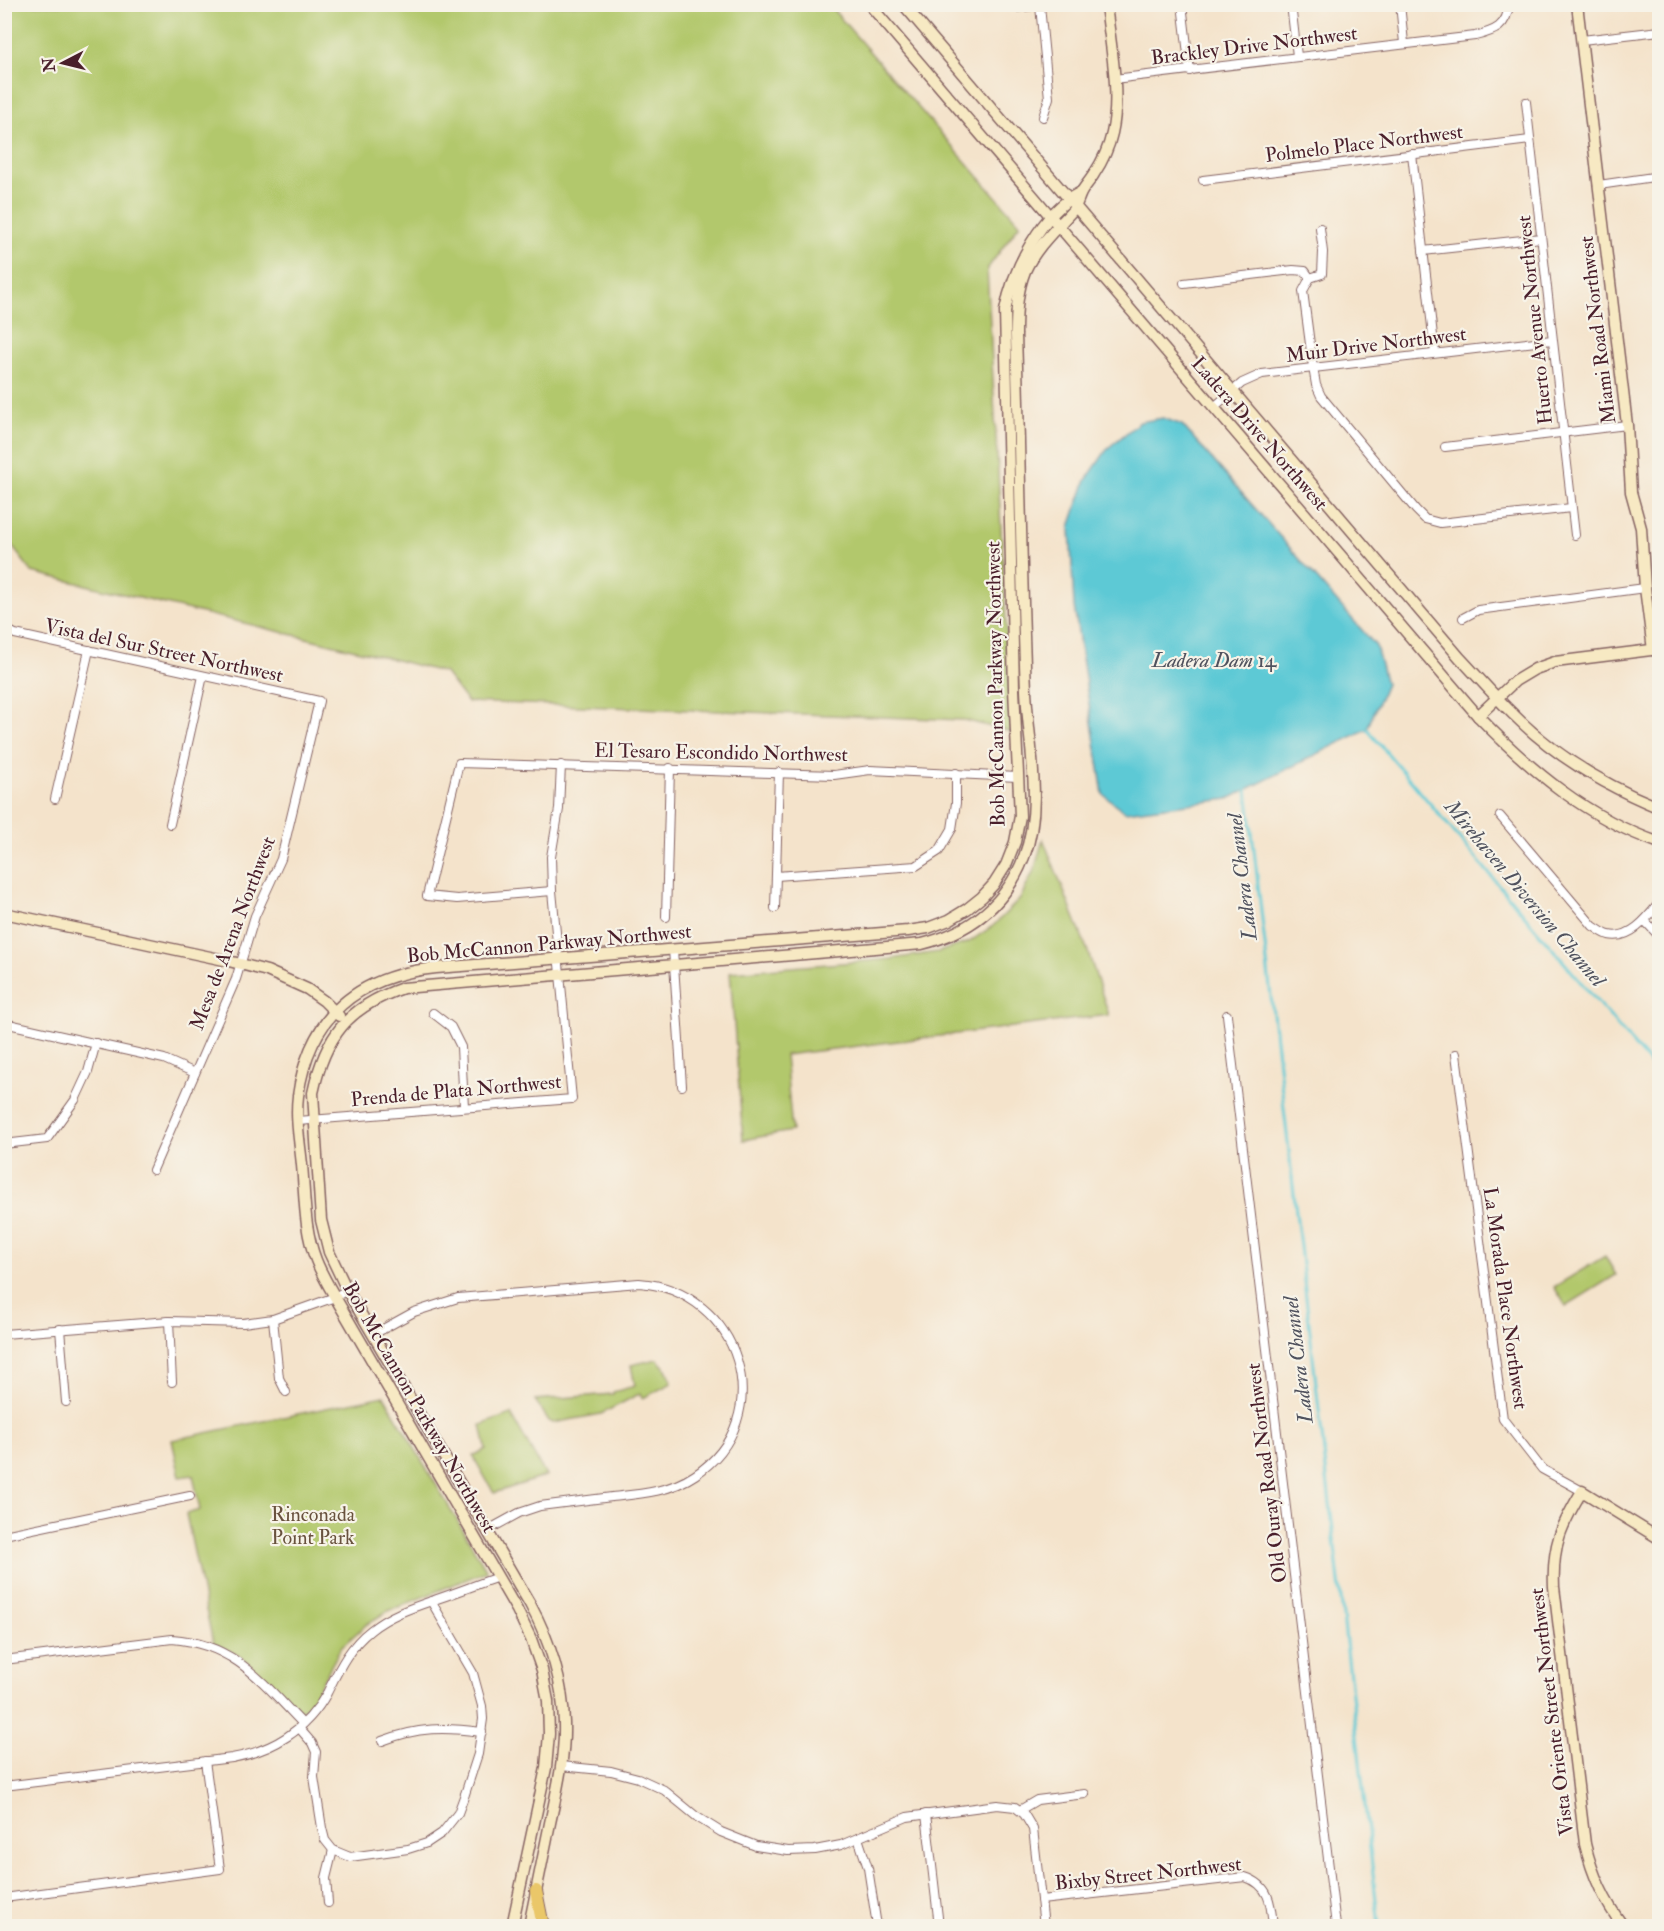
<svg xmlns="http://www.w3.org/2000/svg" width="1664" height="1931" viewBox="0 0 1664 1931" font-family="'IM FELL Double Pica',serif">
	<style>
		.green { fill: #b2c86c; stroke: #7e744c; stroke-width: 1.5 }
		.water { fill: #5dc9d5; stroke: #547480; stroke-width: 1.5 }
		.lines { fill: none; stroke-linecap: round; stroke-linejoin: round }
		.stream { stroke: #5dc9d5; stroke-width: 3 }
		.street-casing { stroke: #866463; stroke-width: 10 }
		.secondary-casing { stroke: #866463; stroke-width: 13 }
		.primary-casing { stroke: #866463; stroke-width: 14 }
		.street { stroke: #fff; stroke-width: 8 }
		.secondary { stroke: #f7e9c3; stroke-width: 10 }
		.primary { stroke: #eac769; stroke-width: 12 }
		.labels { text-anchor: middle; stroke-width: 4.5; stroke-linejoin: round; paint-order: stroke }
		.street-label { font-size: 20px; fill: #4a1f2b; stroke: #f7f3e8 }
		.park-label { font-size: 20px; fill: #69523e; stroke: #f7f3e8 }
		.water-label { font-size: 21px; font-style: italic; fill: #50525e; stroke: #f7f3e8 }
	</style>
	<rect width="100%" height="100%" fill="#f7f3e8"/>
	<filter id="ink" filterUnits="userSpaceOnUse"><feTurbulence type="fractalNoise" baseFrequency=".0167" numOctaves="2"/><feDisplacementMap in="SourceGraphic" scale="12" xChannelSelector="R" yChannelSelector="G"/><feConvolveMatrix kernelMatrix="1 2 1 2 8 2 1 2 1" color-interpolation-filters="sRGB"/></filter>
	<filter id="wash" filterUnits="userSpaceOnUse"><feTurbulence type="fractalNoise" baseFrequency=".008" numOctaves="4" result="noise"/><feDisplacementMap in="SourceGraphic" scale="24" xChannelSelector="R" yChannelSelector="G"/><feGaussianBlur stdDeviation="1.35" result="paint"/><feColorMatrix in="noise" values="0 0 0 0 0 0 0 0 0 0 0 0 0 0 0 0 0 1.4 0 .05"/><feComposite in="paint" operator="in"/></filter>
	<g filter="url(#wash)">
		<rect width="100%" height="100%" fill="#f4e3cb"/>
		<g class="green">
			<polygon points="5,5 829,5 1020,224 987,269 1012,732 964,720 467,702 445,673 385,657 32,572 5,537"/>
			<polygon points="1043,839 1087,949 1109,1015 785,1055 792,1131 743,1140 730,972 891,959 938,952 969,942 994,925 1020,899 1035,868"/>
			<polygon points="1605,1256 1616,1275 1566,1306 1554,1287"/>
			<polygon points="657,1359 666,1369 672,1383 643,1398 641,1393 601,1414 553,1423 549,1421 535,1400 613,1394 613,1392 635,1386 631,1365"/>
			<polygon points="384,1396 487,1571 386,1612 367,1624 342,1646 309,1706 297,1713 250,1665 237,1655 213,1643 186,1514 200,1510 193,1475 180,1477 172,1440"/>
			<polygon points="511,1414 546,1476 494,1493 473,1456 486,1449 481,1425"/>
		</g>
		<polygon class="water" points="1163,418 1182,425 1376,646 1386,684 1367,729 1228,799 1125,812 1103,794 1074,606 1070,527 1086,480 1108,448 1140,422"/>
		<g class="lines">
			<g class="stream">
				<polyline points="1367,729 1660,1076"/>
				<polyline points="1247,790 1379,1926"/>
			</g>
		</g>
	</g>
	<g filter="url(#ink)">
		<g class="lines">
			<g class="street-casing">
				<g id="street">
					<polyline points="1182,4 1190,71"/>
					<polyline points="1291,4 1297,56"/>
					<polyline points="1400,4 1404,43"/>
					<polyline points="1040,6 1049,98 1043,117"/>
					<polyline points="1012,8 1054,4"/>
					<polyline points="1582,40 1660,31"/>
					<path d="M1114,79L1475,36C1495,31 1507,27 1509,4"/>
					<polyline points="1526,102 1575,535"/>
					<polyline points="1412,154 1435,353"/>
					<polyline points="1203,180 1530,140"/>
					<polyline points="1599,185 1660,176"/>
					<polyline points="1320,228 1323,252 1322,274 1310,278 1303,291 1313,367 1316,385 1321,396 1416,510 1425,519 1440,523 1571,508"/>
					<polyline points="1423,251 1541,238"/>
					<polyline points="1184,283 1293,270 1305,271 1310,278"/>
					<polyline points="1214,407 1242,383 1262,374 1552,340"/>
					<polyline points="1445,447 1627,425"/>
					<polyline points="1463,618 1478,610 1645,588"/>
					<polyline points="4,628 15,634 319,701 281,859 255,916 236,979 153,1170"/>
					<polyline points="55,799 89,650"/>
					<path d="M1500,816L1593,926C1598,929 1604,934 1609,935C1631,940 1648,917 1660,902"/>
					<polyline points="170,824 203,676"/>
					<polyline points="776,876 916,866 939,851 952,829 956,803 956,773"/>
					<polyline points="552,891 457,899 427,896 459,763 834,775 870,770 1018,777"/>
					<polyline points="775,908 779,772"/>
					<polyline points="666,917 670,768"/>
					<polyline points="1645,921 1660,937"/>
					<polyline points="673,949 682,1086"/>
					<polyline points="433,1013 451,1027 461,1047 464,1107"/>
					<polyline points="1227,1015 1336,1926"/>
					<polyline points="4,1023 164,1059 195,1073"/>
					<polyline points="1456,1054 1503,1419 1542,1469 1582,1491"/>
					<polyline points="298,1121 572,1099 552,891 551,857 559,809 561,765"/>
					<polyline points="4,1144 47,1139 75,1100 88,1072 96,1043"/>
					<polyline points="273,1319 279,1378 286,1392"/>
					<polyline points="169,1321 172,1382"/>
					<polyline points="60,1329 66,1402"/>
					<polyline points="4,1334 169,1321 243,1323 273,1319 335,1297 347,1290"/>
					<path d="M374,1334L414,1312L458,1298L639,1283C740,1290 781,1418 695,1475C670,1492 641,1494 612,1497C588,1500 564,1503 540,1506L519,1513L488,1530"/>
					<polyline points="4,1535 190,1496"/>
					<path d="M4,1660L172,1639C235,1644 262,1682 303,1724"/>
					<polyline points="299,1728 312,1743 316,1752 314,1777 322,1828 325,1840 333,1850 350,1857 408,1849 427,1843 442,1833 458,1813 465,1794 478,1754 483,1719 482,1706 473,1673 431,1601"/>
					<path d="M382,1741C418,1727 444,1727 482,1732"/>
					<polyline points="561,1766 611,1771 638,1778 664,1790 697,1817 721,1832 756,1846 788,1851 815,1850 841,1845 907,1817 997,1805 1015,1807 1024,1814 1033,1829 1044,1926"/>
					<path d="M4,1786L232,1758C272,1751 307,1730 327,1693C339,1669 349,1647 371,1630C391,1614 414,1607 437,1599C458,1592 478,1584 498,1577"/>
					<polyline points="1020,1810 1037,1800 1085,1794"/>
					<polyline points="926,1814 939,1926"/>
					<polyline points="858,1838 868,1868 877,1926"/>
					<polyline points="4,1898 220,1869 205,1761"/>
					<path d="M1041,1900L1245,1877C1270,1885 1271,1904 1273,1926"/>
					<polyline points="328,1903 326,1878 333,1850"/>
				</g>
			</g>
			<g class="secondary-casing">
				<g id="secondary">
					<path d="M869,4L1478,716C1530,770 1587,818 1660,843"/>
					<path d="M903,4L1460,658C1478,677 1495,697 1514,715C1555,756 1606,786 1660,808"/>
					<polyline points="1577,4 1627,425 1631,492 1641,528 1645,588 1653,650"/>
					<polyline points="1478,716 1515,681 1535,669 1555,662 1659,649"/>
					<polyline points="4,913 229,961 267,971 307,989 324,1001 339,1016"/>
					<path d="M512,1926L546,1768L549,1734L548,1701L542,1670L531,1639L517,1610L335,1297C328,1285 321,1273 316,1260C304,1230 305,1197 302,1165C300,1143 295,1119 298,1096C309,1016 357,976 436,968L908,931L928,928L949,920L967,909L982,897L994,884L1006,865L1015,842L1020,816L1014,689L1005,311C1013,268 1042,212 1081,192"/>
					<path d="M529,1926C536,1892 543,1857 550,1823C557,1790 565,1757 564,1723C563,1681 550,1641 530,1604L347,1290L329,1252L321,1220L313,1093C325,1036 348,1007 403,988L922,944C970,932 1006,904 1024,857C1044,806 1028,742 1026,690C1021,571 1020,453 1016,335C1016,313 1017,291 1025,271C1036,247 1056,229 1073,210C1077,205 1078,199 1081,193C1084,187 1090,181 1094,174C1102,162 1109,147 1112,133C1121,94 1110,44 1106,4"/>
					<path d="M1623,1926C1604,1901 1592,1874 1585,1844L1554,1587C1552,1545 1561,1526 1582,1491L1660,1539"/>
				</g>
			</g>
			<g class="primary-casing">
				<polyline id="primary" points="536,1891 543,1926"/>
			</g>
			<use href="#street" class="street"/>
			<use href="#secondary" class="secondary"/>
			<use href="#primary" class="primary"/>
		</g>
	</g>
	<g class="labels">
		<g class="street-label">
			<text transform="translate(1254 45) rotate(-7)" y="7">Brackley Drive Northwest</text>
			<text transform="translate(1364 143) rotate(-7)" y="7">Polmelo Place Northwest</text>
			<text transform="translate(1534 320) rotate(-96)" y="7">Huerto Avenue Northwest</text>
			<text transform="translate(1597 330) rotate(-97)" y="7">Miami Road Northwest</text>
			<text transform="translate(1376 344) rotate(-7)" y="7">Muir Drive Northwest</text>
			<text transform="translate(1260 433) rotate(49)" y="7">Ladera Drive Northwest</text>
			<text transform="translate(164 650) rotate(12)" y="7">Vista del Sur Street Northwest</text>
			<text transform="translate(995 684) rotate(-91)" y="7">Bob McCannon Parkway Northwest</text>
			<text transform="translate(721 752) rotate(1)" y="7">El Tesaro Escondido Northwest</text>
			<text transform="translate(232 933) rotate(-69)" y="7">Mesa de Arena Northwest</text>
			<text transform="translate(549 943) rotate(-5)" y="7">Bob McCannon Parkway Northwest</text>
			<text transform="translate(456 1090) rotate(-5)" y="7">Prenda de Plata Northwest</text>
			<text transform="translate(1506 1298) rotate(82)" y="7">La Morada Place Northwest</text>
			<text transform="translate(420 1407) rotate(60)" y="7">Bob McCannon Parkway Northwest</text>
			<text transform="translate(1266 1473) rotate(-97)" y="7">Old Ouray Road Northwest</text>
			<text transform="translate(1551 1712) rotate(-97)" y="7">Vista Oriente Street Northwest</text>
			<text transform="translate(1148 1873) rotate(-6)" y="7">Bixby Street Northwest</text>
		</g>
		<g class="park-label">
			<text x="313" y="1521">Rinconada<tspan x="313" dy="23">Point Park</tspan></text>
		</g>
		<g class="water-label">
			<text x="1214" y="667">Ladera Dam 14</text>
			<text transform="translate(1242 877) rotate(-97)" y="7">Ladera Channel</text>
			<text transform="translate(1525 893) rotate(50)" y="7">Mirehaven Diversion Channel</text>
			<text transform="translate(1298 1360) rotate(-97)" y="7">Ladera Channel</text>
		</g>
	</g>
	<rect width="1664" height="1931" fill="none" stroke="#f7f3e8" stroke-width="24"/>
	<g transform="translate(63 63) rotate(263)" stroke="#f7f3e8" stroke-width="4.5" paint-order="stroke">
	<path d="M0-4.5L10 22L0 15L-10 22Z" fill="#4a1f2b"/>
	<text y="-9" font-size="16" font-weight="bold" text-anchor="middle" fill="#4a1f2b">N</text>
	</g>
</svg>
